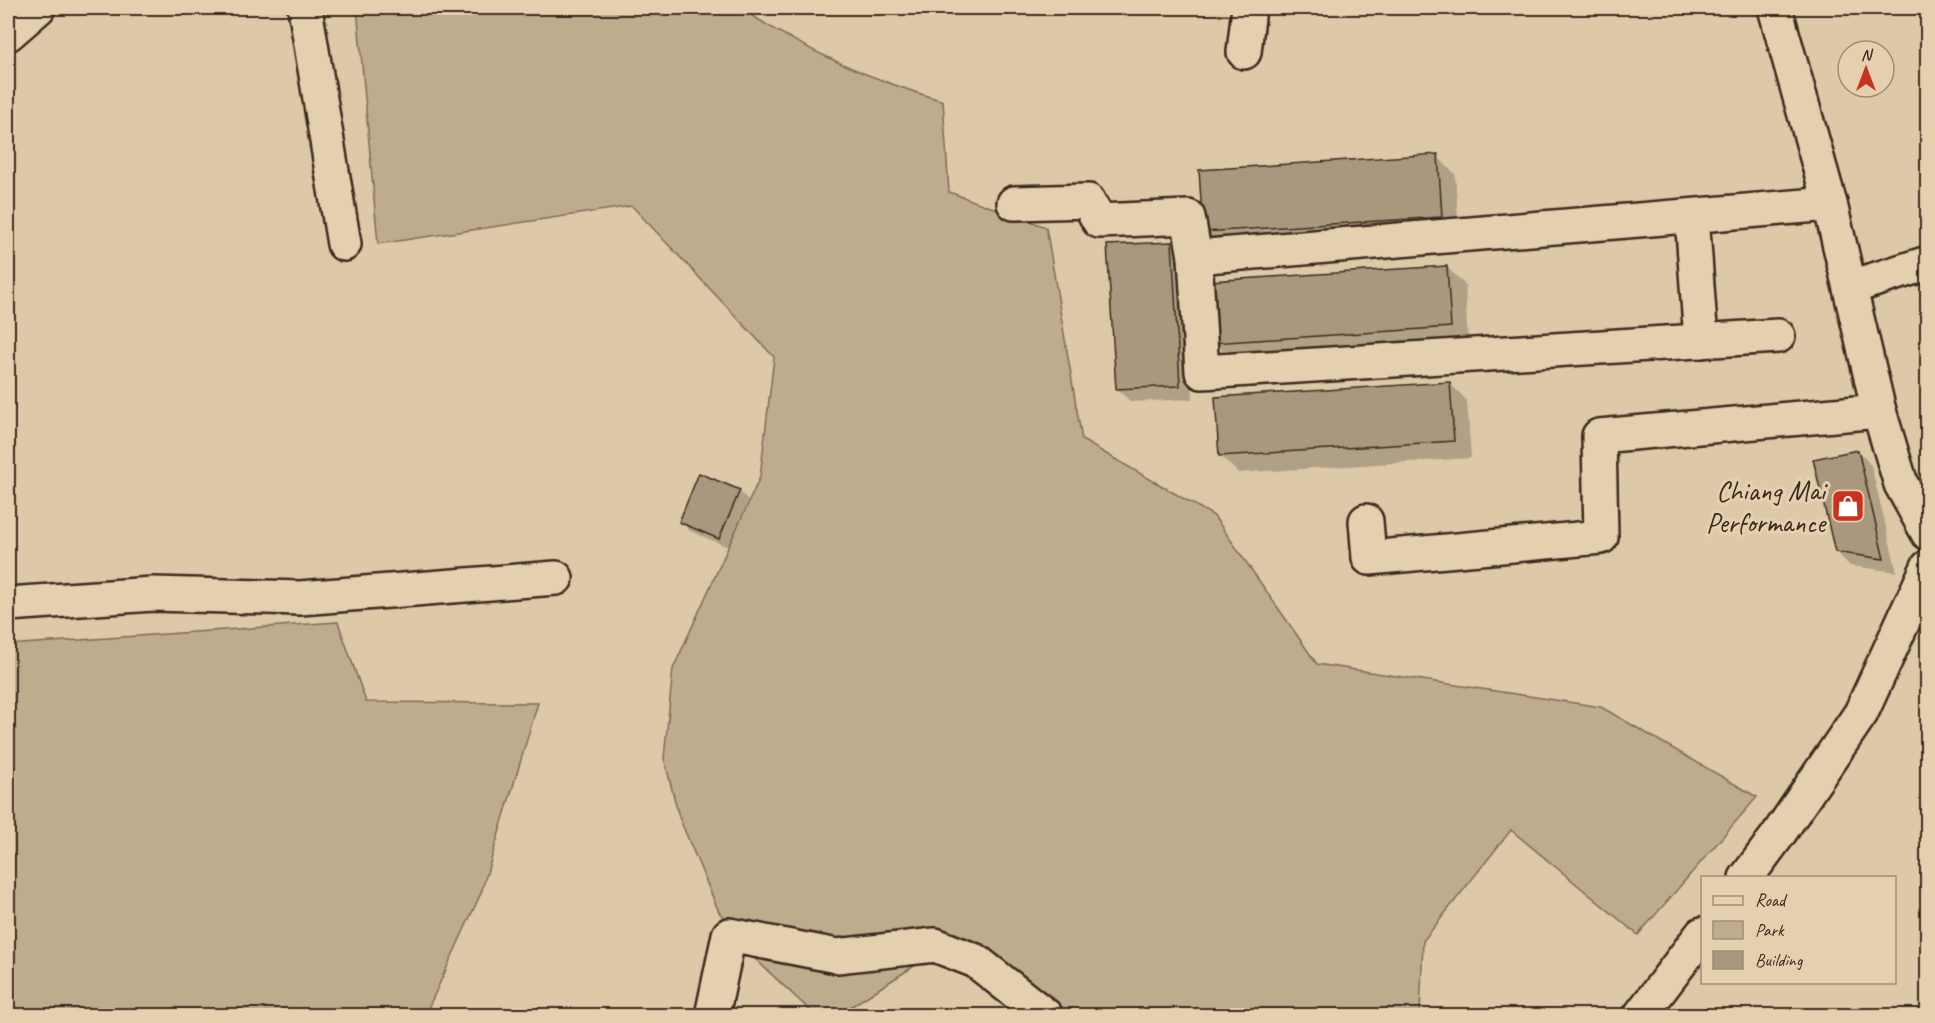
<svg xmlns="http://www.w3.org/2000/svg" width="1935" height="1023" viewBox="0 0 1935 1023" font-family="Caveat,sans-serif">
	<style>
		.green { fill: #bfac8f; stroke: #7d6b56; stroke-width: 1.5 }
		.shadow { fill: #0003 }
		.building { fill: #aa987e; stroke: #3b2a1e; stroke-width: 1.5 }
		.lines { fill: none; stroke-linecap: round; stroke-linejoin: round }
		.minor-casing { stroke: #3b2a1e; stroke-width: 38 }
		.minor { stroke: #e4d0ae; stroke-width: 33 }
		.labels { text-anchor: middle; stroke-width: 6; stroke-linejoin: round; paint-order: stroke }
		.poi-label { font-size: 28px; fill: #3b2a1e; stroke: #e4d0ae; text-anchor: end }
	</style>
	<rect width="100%" height="100%" fill="#ddc9a8"/>
	<filter id="ink" filterUnits="userSpaceOnUse"><feTurbulence type="fractalNoise" baseFrequency=".0167" numOctaves="2"/><feDisplacementMap in="SourceGraphic" scale="12" xChannelSelector="R" yChannelSelector="G"/><feConvolveMatrix kernelMatrix="1 2 1 2 8 2 1 2 1" color-interpolation-filters="sRGB"/></filter>
	<g filter="url(#ink)">
		<g class="green">
			<path d="M357,8H740C806,51 867,78 943,101L949,192L1046,227L1082,440L1214,516L1317,664L1601,707L1757,797L1638,935L1511,830L1423,941L1420,1015H1019L936,952L838,1015H815L753,957L719,912L679,817L664,758L673,669L760,477L774,357L632,206L378,244Z"/>
			<polygon points="338,622 366,702 538,703 481,893 426,1013 422,1016 8,1015 8,645"/>
		</g>
		<g class="shadow">
			<polygon points="1437,156 1455,174 1459,234 1222,249 1204,231"/>
			<polygon points="1171,243 1185,257 1193,399 1131,402 1117,389"/>
			<polygon points="1447,267 1465,285 1468,345 1232,360 1214,342"/>
			<polygon points="1450,383 1467,401 1471,458 1238,473 1220,455"/>
			<polygon points="1858,451 1871,465 1897,572 1850,566 1836,552"/>
			<polygon points="739,491 748,500 728,547 690,531 681,522"/>
		</g>
		<g class="building">
			<polygon points="1438,154 1442,217 1203,232 1199,170"/>
			<polygon points="1172,242 1180,386 1116,389 1107,245"/>
			<polygon points="1447,266 1451,327 1213,343 1209,281"/>
			<polygon points="1450,382 1454,441 1219,456 1215,397"/>
			<polygon points="1858,450 1884,559 1835,552 1813,459"/>
			<polygon points="699,473 740,490 719,539 679,522"/>
		</g>
		<g class="lines">
			<g class="minor-casing">
				<g id="minor">
					<polyline points="305,8 344,244"/>
					<polyline points="1775,8 1830,204 1879,411 1901,484 1928,533"/>
					<polyline points="8,34 38,8"/>
					<polyline points="1244,52 1249,8"/>
					<polyline points="1014,203 1088,201 1099,221 1188,217 1195,257 1202,372 1778,336"/>
					<polyline points="1692,216 1701,341"/>
					<polyline points="1195,257 1830,204"/>
					<polyline points="1851,287 1928,263"/>
					<polyline points="1366,521 1369,558 1601,537 1599,436 1879,411"/>
					<polyline points="8,604 153,594 300,598 556,578"/>
					<polyline points="1746,878 1778,835 1861,713 1928,567"/>
					<polyline points="712,1016 729,935 837,956 935,945 976,961 1046,1016"/>
					<polyline points="1640,1016 1702,934"/>
				</g>
			</g>
			<use href="#minor" class="minor"/>
		</g>
	</g>
	<defs>
		<g id="shop-square" transform="scale(1.725)"><rect x="-9" y="-9" width="18" height="18" rx="4" fill="#c8321e" stroke="#e4d0ae"/><path d="M-5-2.5h2.3a2.7 3.5 0 0 1 5.4 0H5L5.5 6h-11ZM-1.5-2.5h3a1.5 2.3 0 0 0-3 0Z" fill="#fff"/></g>
	</defs>
	<g fill-rule="evenodd">
		<use href="#shop-square" x="1848" y="506"/>
	</g>
	<g class="labels">
		<g class="poi-label">
			<text x="1825" y="500">Chiang Mai<tspan x="1825" dy="32">Performance</tspan></text>
		</g>
	</g>
	<rect width="1935" height="1023" fill="none" stroke="#e4d0ae" stroke-width="30"/>
	<rect x="15" y="15" width="1905" height="993" fill="none" stroke="#3b2a1e" stroke-width="2" filter="url(#ink)"/>
	<rect x="1701" y="876" width="195" height="108" fill="#e4d0ae" stroke="#a08e74" stroke-width="1.5"/>
	<rect x="1713" y="896" width="30" height="9" fill="#e4d0ae" stroke="#a08e74" stroke-width="1.5"/>
	<text x="1755" y="906" font-size="18" fill="#3b2a1e">Road</text>
	<rect x="1713" y="921" width="30" height="18" fill="#bfac8f" stroke="#a08e74" stroke-width="1.5"/>
	<text x="1755" y="936" font-size="18" fill="#3b2a1e">Park</text>
	<rect x="1713" y="951" width="30" height="18" fill="#aa987e" stroke="#a08e74" stroke-width="1.5"/>
	<text x="1755" y="966" font-size="18" fill="#3b2a1e">Building</text>
	<g transform="translate(1866 69)"><circle r="28" fill="#e4d0ae" stroke="#a08e74" stroke-width="1.5"/>
	<path d="M0-4.5L10 22L0 15L-10 22Z" fill="#c8321e"/>
	<text y="-9" font-size="16" font-weight="bold" text-anchor="middle" fill="#3b2a1e">N</text>
	</g>
</svg>
